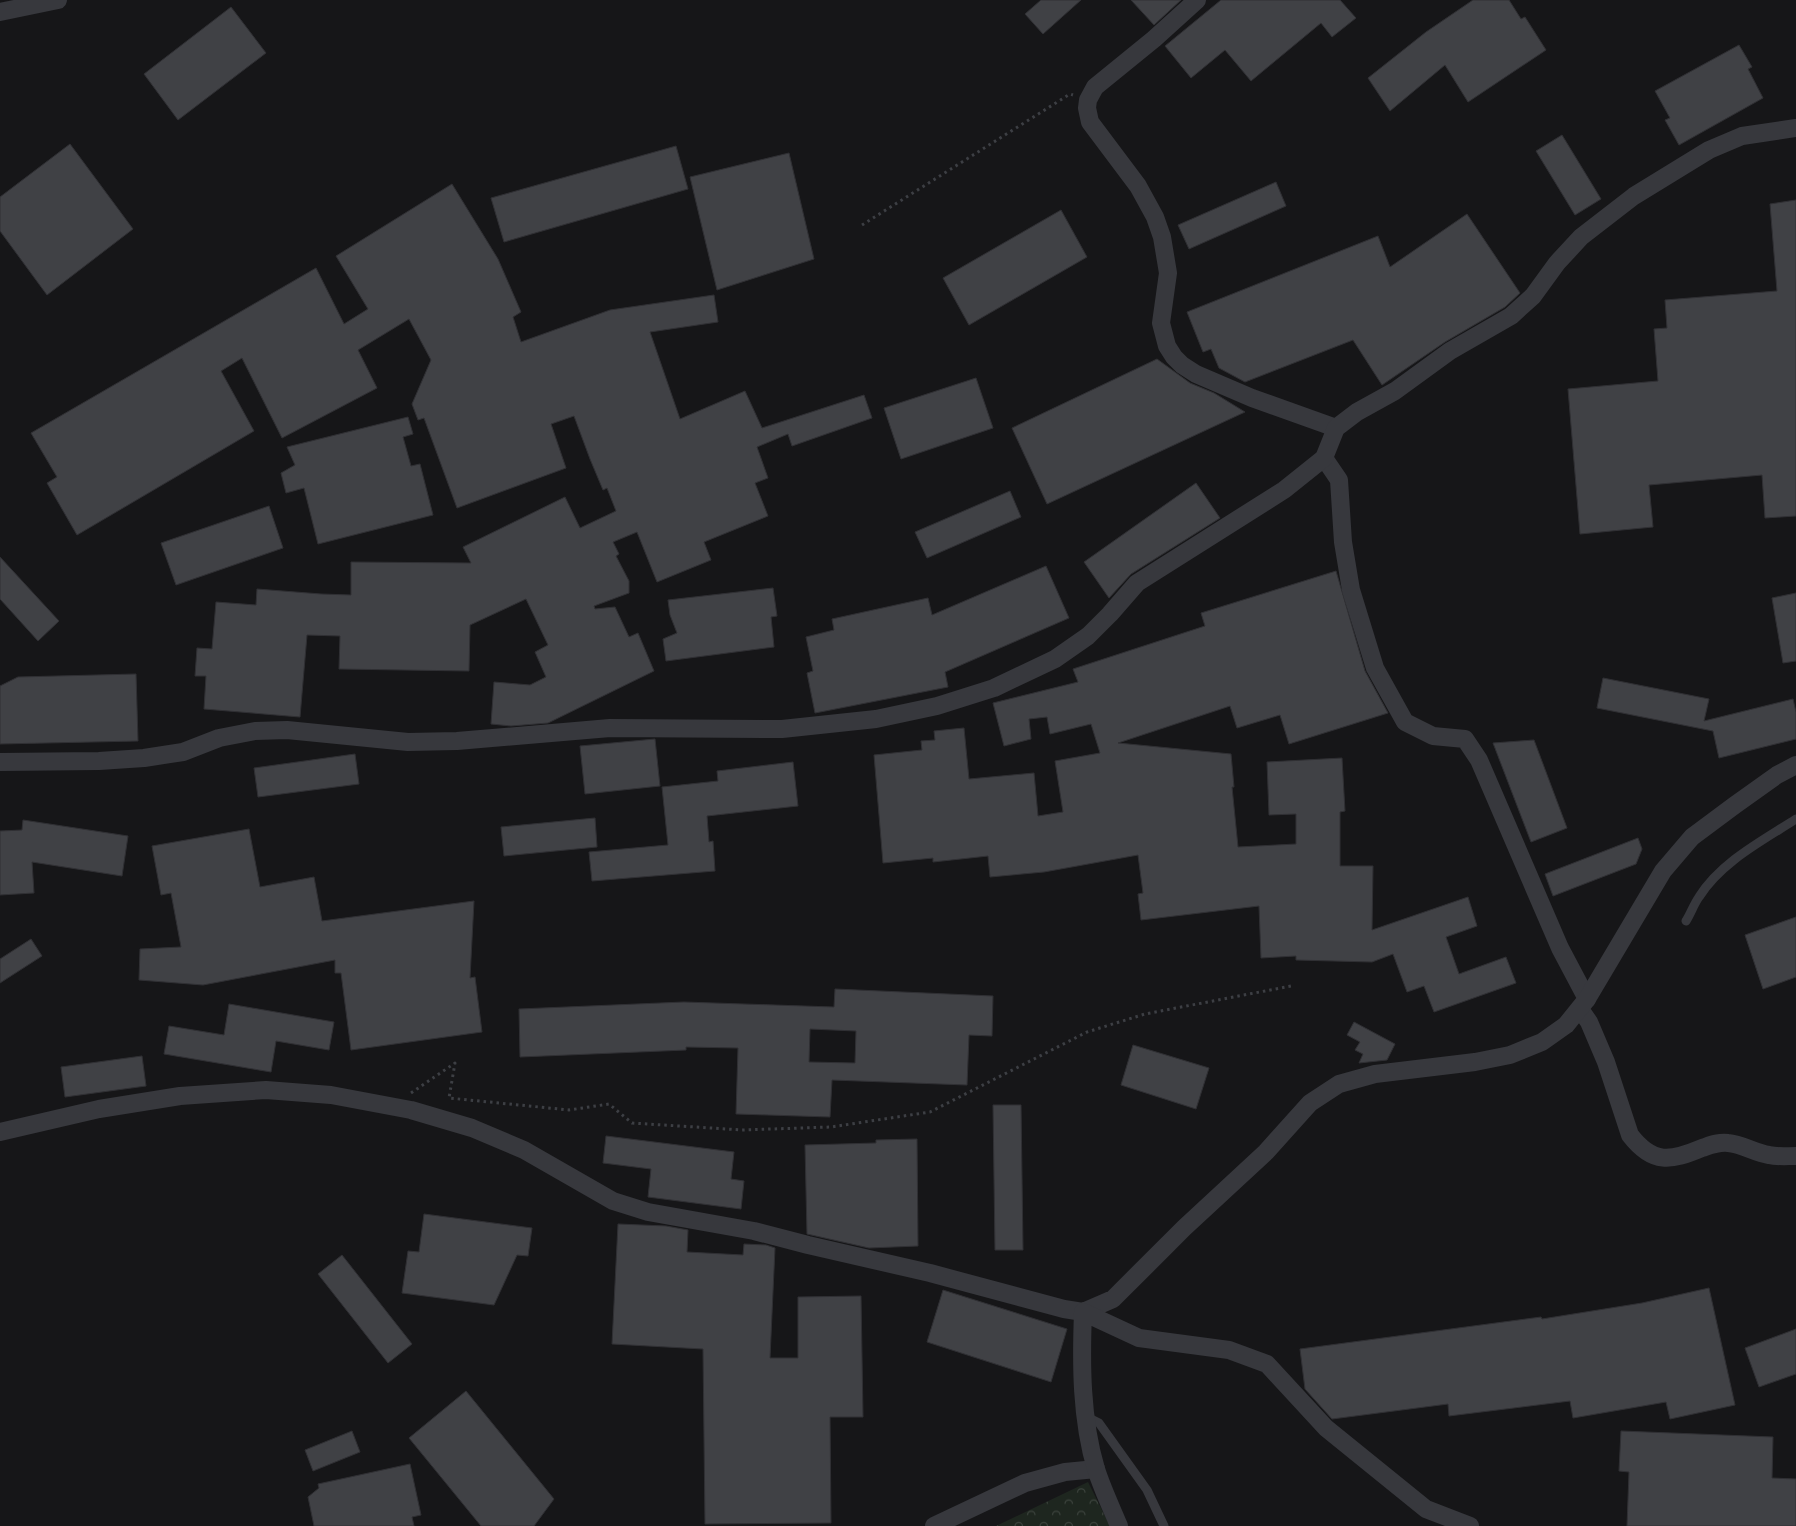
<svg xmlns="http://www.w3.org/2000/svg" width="1796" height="1526" viewBox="0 0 1796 1526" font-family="'Varela Round',sans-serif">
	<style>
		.forest { fill: url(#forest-crowns) }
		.building { fill: #404145; stroke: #303034; fill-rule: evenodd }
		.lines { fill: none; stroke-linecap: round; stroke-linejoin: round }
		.path { stroke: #3d3f44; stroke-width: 3; stroke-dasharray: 2.5 4; stroke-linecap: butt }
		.service { stroke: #37383d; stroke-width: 9 }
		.minor { stroke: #37383d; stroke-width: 18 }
	</style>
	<defs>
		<pattern id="forest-crowns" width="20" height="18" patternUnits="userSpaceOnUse" patternTransform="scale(1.25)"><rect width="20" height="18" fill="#1e261f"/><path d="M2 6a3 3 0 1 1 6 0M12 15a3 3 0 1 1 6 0" fill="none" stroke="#3c433d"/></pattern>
	</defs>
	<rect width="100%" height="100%" fill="#161618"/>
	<polygon class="forest" points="1088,1482 1110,1526 996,1526"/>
	<g class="building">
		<polygon points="1041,0 1081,0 1043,34 1025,14"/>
		<polygon points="1131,0 1181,0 1154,25"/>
		<polygon points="1221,0 1340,0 1356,18 1332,37 1321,23 1251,81 1225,50 1191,78 1165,46"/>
		<polygon points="1473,0 1509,0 1521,19 1525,17 1546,50 1468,102 1445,65 1390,111 1368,78 1426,32"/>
		<polygon points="231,7 266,53 178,120 144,74"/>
		<polygon points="1739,45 1752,67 1748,69 1763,98 1679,145 1665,120 1670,118 1655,91"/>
		<polygon points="1562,135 1601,199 1575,215 1536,151"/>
		<polygon points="70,144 133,229 47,295 0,231 0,197"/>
		<polygon points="676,146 688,189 504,242 491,198"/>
		<polygon points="789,153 814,259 717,290 690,177"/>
		<polygon points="1276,182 1286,206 1189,249 1178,225"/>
		<polygon points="452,184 498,259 521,312 513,317 521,342 610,310 714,295 718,322 650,332 680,419 745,391 762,428 864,395 872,418 792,446 788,434 757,447 768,478 755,483 768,516 704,542 711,560 657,582 637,532 613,542 619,554 616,556 629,581 629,593 594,606 595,609 615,607 629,637 638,633 654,671 548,723 511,726 491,724 494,682 530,685 546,677 535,652 548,645 526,599 470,625 469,671 339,669 340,636 307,635 300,717 204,709 206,676 195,676 197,648 212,649 216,602 256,605 257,589 321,594 351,595 351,562 471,563 463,547 565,497 580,528 616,511 607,488 603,490 590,459 574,416 551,424 566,468 457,508 424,418 418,420 412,404 431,360 409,319 358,350 377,388 282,438 242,358 221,371 254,431 77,535 47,483 57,477 31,433 316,268 344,324 368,309 336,256"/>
		<polygon points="1796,200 1796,516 1765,518 1762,475 1649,485 1653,527 1580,534 1568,389 1658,381 1654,329 1667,328 1665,300 1777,291 1770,204"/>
		<polygon points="1061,210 1087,257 969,325 943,278"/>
		<polygon points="1467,214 1520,293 1505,307 1445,342 1382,385 1353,340 1245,382 1219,368 1211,349 1203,352 1187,312 1378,236 1390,267"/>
		<polygon points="1157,359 1190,383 1214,393 1245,412 1047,504 1012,428"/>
		<polygon points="976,378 993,428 901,459 884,408"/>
		<polygon points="408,417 413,434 403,437 411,466 420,464 433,515 318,544 304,488 286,493 281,473 295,465 287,447"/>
		<polygon points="1196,483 1220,518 1131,574 1109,598 1084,562"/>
		<polygon points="1010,491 1021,517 927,558 915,532"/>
		<polygon points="269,506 283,548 176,585 161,543"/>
		<polygon points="0,557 59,621 38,641 0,599"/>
		<polygon points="1046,566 1069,618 945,672 948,687 815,713 807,673 813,671 806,637 834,630 832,619 928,598 932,615"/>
		<polygon points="1336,571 1365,671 1388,713 1289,744 1280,715 1237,728 1230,706 1118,743 1231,754 1234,787 1232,787 1238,847 1296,844 1296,814 1269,815 1267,762 1342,758 1345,811 1340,812 1340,866 1373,866 1372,930 1468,897 1477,926 1446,937 1459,974 1506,957 1516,983 1434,1012 1424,986 1407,992 1393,954 1372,962 1296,960 1296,956 1261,958 1259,906 1141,920 1138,894 1143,893 1138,855 1044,872 990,877 988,856 933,862 933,858 883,863 874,755 922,750 921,741 935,740 934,731 964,728 969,779 1034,773 1038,816 1063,812 1055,761 1100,753 1091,724 1050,734 1047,717 1029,719 1031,739 1004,746 993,703 1078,682 1073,669 1205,626 1201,613"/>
		<polygon points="773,588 777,616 771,617 774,647 666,661 663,639 677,633 670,615 668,600"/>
		<polygon points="1796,593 1796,661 1783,663 1772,598"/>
		<polygon points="136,674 138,741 0,744 0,686 18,677"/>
		<polygon points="1603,678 1709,699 1704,721 1793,699 1796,712 1796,739 1719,758 1713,731 1597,708"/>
		<polygon points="655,739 660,786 585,794 580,746"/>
		<polygon points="1534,740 1567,828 1531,842 1493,743"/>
		<polygon points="355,754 359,784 258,797 254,768"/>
		<polygon points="793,762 798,806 707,816 709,842 713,841 715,871 592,881 589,852 668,845 662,787 718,781 717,771"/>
		<polygon points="595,818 597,847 504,856 501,827"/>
		<polygon points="23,820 128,836 122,876 32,862 34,893 0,895 0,831 22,830"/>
		<polygon points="249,829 260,887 314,877 322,921 474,901 470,978 475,977 482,1032 351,1050 341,973 335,973 335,960 203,985 139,980 140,949 181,947 171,893 161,895 152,846"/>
		<polygon points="1638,838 1642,849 1636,864 1553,896 1545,874"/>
		<polygon points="1796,917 1796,977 1763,989 1745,935"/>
		<polygon points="31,939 42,956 0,983 0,959"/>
		<path d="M835,989L993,996L992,1036L969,1035L967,1085L832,1080L830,1117L736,1114L738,1048L686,1047V1050L520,1057L519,1009L684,1002L834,1007ZM810,1029L856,1031L855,1063L809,1062Z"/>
		<polygon points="229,1004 334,1022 329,1050 276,1041 271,1072 164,1054 169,1026 224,1035"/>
		<polygon points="1354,1022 1395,1044 1387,1060 1359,1063 1363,1054 1355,1050 1360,1042 1347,1035"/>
		<polygon points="1133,1045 1209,1068 1196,1109 1121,1085"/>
		<polygon points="142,1056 146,1086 65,1097 61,1067"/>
		<polygon points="993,1105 1021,1105 1023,1250 995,1250"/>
		<polygon points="606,1136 734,1152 731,1179 744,1181 741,1209 648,1197 651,1169 603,1163"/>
		<polygon points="917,1139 918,1246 869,1248 807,1234 805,1145 876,1143 876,1140"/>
		<polygon points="424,1214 532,1228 528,1256 517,1255 494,1305 402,1293 408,1251 419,1252"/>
		<polygon points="618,1224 666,1226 688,1230 687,1252 743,1255 744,1244 766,1245 775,1248 770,1358 798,1358 798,1297 861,1296 863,1417 830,1417 831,1523 705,1524 703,1349 612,1344"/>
		<polygon points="342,1255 412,1344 388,1363 318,1274"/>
		<polygon points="1709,1288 1735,1405 1670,1419 1666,1402 1573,1418 1570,1401 1449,1416 1448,1404 1332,1419 1305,1389 1300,1349 1541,1317 1542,1319 1642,1303"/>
		<polygon points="943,1290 1067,1329 1051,1382 927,1342"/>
		<polygon points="1796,1329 1796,1374 1759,1387 1745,1348"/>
		<polygon points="466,1391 554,1499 534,1526 481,1526 409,1438"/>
		<polygon points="352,1431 360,1452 313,1471 305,1450"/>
		<polygon points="1621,1431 1773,1437 1772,1478 1796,1479 1796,1526 1627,1526 1629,1472 1619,1471"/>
		<polygon points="410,1464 421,1515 412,1517 414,1526 314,1526 308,1497 319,1488 318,1484"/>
	</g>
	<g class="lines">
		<g class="path">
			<polyline points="862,225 1070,94 1073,95"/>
			<polyline points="411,1093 455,1063 449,1098 569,1110 609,1104 632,1123 742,1130 831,1127 930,1112 1087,1032 1145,1014 1291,986"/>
		</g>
		<g class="service">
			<path d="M1686,921C1691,913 1694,904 1699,897C1721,862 1762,841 1796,819"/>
			<polyline points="1087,1417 1099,1423 1147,1490 1164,1526"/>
		</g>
		<g class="minor">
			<polyline points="1197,0 1154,39 1095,87 1088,100 1087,108 1090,122 1138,186 1155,217 1162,237 1168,273 1161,323 1167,346 1174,357 1182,365 1196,374 1252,398 1336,428"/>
			<polyline points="0,12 58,0"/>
			<polyline points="1324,458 1339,480 1343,542 1351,590 1375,668 1405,722 1433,736 1465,739 1479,760 1560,948 1587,999"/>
			<polyline points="0,762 99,761 144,758 183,752 219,738 255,731 287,730 408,742 457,741 610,728 782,729 876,719 937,706 994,688 1055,659 1088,636 1110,614 1137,583 1284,490 1324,458 1336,428 1357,412 1395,391 1450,351 1511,316 1533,296 1557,263 1581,237 1634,196 1709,150 1742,136 1796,128"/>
			<path d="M1580,1009L1589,1022L1606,1062L1630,1135C1653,1165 1671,1161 1702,1148C1711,1145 1718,1142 1728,1143C1742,1144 1755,1153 1769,1155C1778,1157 1787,1156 1796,1156"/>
			<polyline points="0,1132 99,1109 180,1096 266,1090 331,1095 411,1110 472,1128 524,1150 613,1201 648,1212 754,1231 808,1245 930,1273 1064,1309 1083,1312 1113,1299 1184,1228 1266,1152 1310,1103 1339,1084 1375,1074 1475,1062 1510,1055 1542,1042 1566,1025 1587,999 1663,871 1692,837 1735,805 1777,775 1796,765"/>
			<polyline points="934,1526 1025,1483 1065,1472 1096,1469"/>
			<path d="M1119,1526C1111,1507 1102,1488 1096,1469C1081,1419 1081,1363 1083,1312L1139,1338L1229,1350L1267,1364L1326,1428L1426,1509L1470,1526"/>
		</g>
	</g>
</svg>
